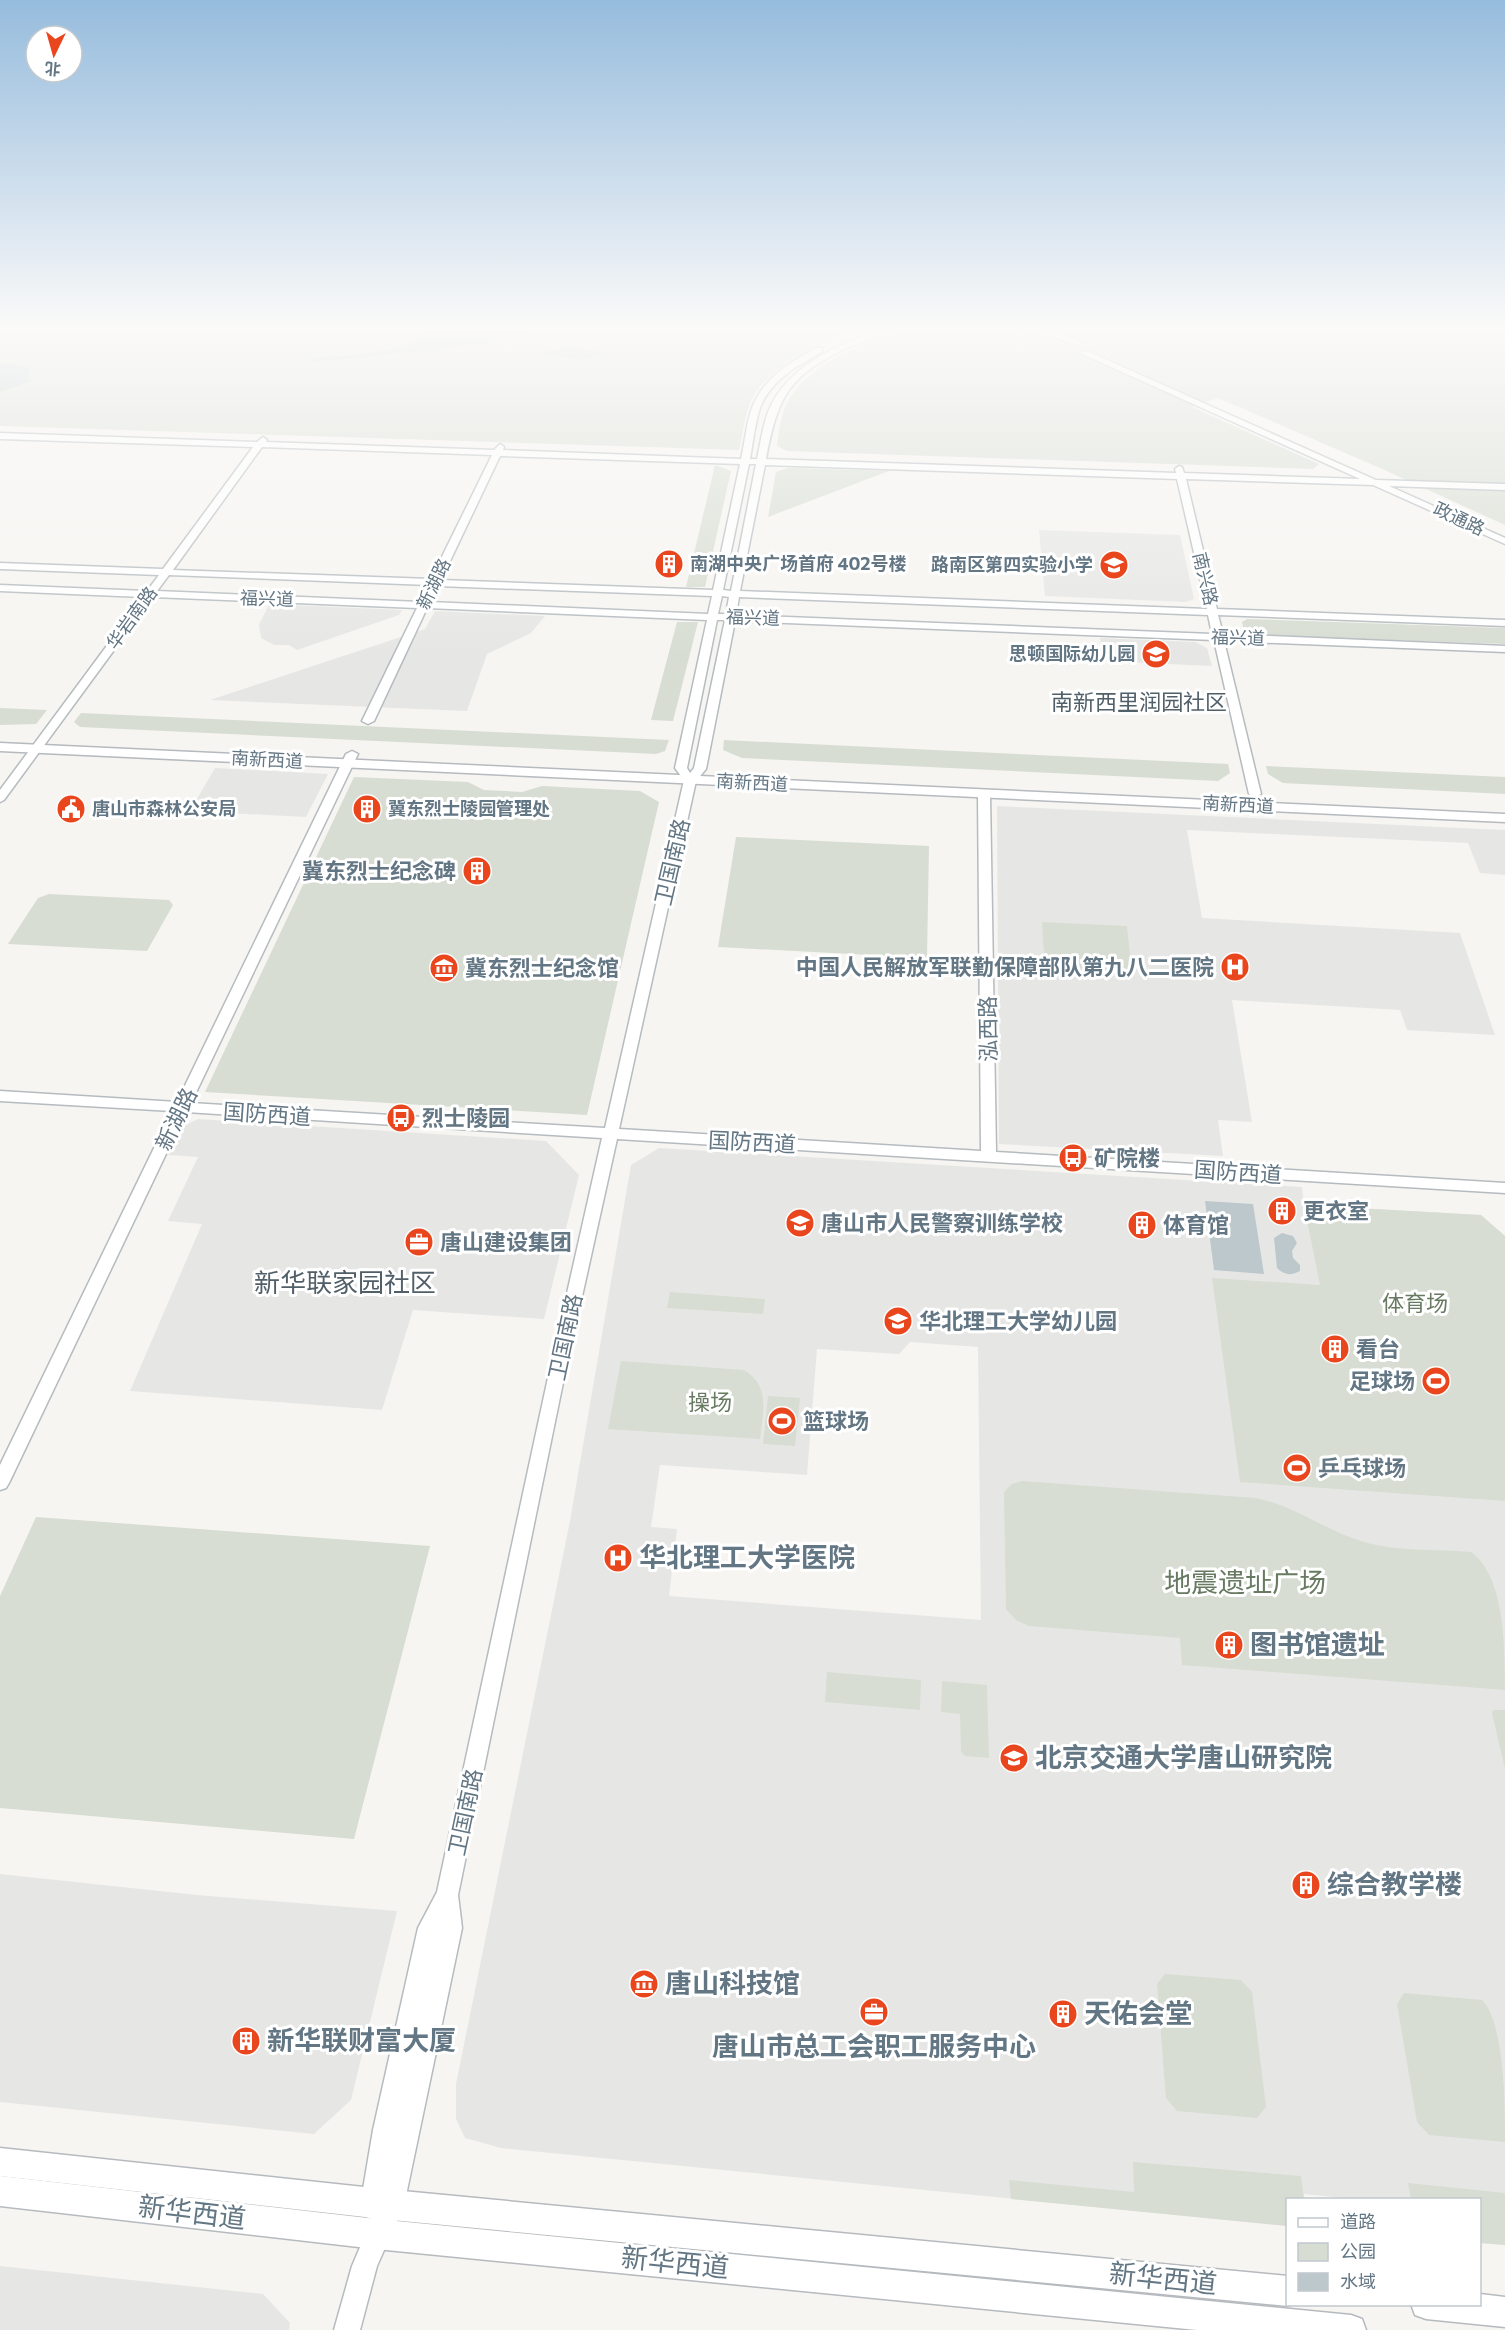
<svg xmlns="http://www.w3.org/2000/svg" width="1505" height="2330" viewBox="0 0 1505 2330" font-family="Commissioner,'Noto Sans SC',sans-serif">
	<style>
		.built { fill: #e6e7e5; fill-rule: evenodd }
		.green { fill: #d7ddd2 }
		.water { fill: #bcc8cc }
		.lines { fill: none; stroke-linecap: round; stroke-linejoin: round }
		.secondary-tunnel { stroke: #d1d5d6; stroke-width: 8; stroke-dasharray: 8 4.5; stroke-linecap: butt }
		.secondary-casing { stroke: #b5bbbf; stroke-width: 3 }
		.primary-casing { stroke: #b6babe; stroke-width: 3 }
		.secondary { fill: #fff; fill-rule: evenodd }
		.primary { fill: #fff; fill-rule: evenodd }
		.labels { text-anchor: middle; stroke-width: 6; stroke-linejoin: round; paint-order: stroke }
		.far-street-label { font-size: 18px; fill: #637684; stroke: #fff }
		.far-poi-label { font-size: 18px; font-weight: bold; fill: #637684; stroke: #fff; text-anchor: start }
		.far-quarter-label { font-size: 22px; fill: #515f69; stroke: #fff }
		.street-label { font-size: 22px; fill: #637684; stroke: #fff }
		.poi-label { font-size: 22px; font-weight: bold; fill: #637684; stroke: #fff; text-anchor: start }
		.park-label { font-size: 22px; fill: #687b62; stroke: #fff }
		.quarter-label { font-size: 26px; fill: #515f69; stroke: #fff }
		.near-poi-label { font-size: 27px; font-weight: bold; fill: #637684; stroke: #fff; text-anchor: start }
		.near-park-label { font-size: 27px; fill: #687b62; stroke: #fff }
		.near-street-label { font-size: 27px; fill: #637684; stroke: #fff }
	</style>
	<rect width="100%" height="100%" fill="#f6f5f1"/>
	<g class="built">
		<polygon points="1039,530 1180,535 1194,599 1186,602 1045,596"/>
		<polygon points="269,604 402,610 399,615 297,650 289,645 274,645 261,638 259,625"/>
		<polygon points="435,611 545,616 531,633 487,654 467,711 210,700 425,629"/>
		<polygon points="1100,638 1195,642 1207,648 1212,666 1103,661"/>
		<polygon points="215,768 328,774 306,817 190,811"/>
		<polygon points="997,806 1505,830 1505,875 1480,873 1468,843 1187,830 1202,918 1460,933 1495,1035 1407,1030 1400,1010 1232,1000 1252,1122 1218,1120 1223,1156 999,1144"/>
		<polygon points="198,1119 546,1141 579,1175 544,1319 413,1310 382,1410 130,1391 202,1224 168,1221 198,1157 168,1155 181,1127"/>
		<path d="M659,1148L1302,1187L1304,1205L1481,1215L1505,1236V2245L1480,2243V2200H1362L1304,2194V2199L1288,2200L1287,2226L501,2148L465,2138L456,2119V2084L570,1521L631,1165ZM910,1342L978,1347L981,1620L669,1596L677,1529L651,1527L660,1465L807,1475L817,1349L899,1354Z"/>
		<polygon points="0,1874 197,1895 397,1911 351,2100 314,2134 0,2102"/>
		<polygon points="0,2266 263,2294 290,2323 289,2330 0,2330"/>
	</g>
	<g class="green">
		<path d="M0,331H851C821,344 771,366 754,395C745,410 743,434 739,450L0,426Z"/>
		<path d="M899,331H1505V525L1380,468L1218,398L1192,407L1319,464L1313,469L787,451L777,446C779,433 780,417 786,405C806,365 858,345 899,331Z"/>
		<polygon points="715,465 731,471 705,587 686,587"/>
		<polygon points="788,468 889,471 768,517 776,472"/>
		<polygon points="1247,619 1505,628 1505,644 1252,635 1244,631 1242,622"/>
		<polygon points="677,622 698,622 673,721 651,720"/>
		<polygon points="0,708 47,710 36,724 0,725"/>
		<polygon points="81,713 669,740 665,751 656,754 80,727 74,722"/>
		<polygon points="724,740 1228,764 1230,773 1218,781 742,758 723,750"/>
		<polygon points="1266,766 1505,777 1505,794 1283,783 1268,774"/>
		<polygon points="354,777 468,782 484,790 522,792 542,786 640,791 659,802 587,1115 205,1092"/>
		<polygon points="736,837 929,846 927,958 718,947"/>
		<polygon points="49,894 169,900 173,905 147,951 8,944 38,898"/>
		<polygon points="1042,922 1127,926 1132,973 1045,969"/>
		<polygon points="1304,1205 1481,1215 1505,1236 1505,1501 1240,1482 1212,1278 1320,1285"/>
		<polygon points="670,1292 765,1299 763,1314 667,1308"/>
		<path d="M621,1361L744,1370C771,1387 763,1411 760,1439L608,1429Z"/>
		<polygon points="768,1396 800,1398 795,1446 763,1444"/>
		<path d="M1022,1481L1256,1498C1291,1505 1321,1527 1355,1539C1390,1552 1434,1549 1471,1552C1505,1576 1505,1647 1505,1690L1182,1665L1180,1638L1029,1626L1016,1620L1006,1609L1004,1492L1012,1484Z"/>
		<polygon points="36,1517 430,1546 354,1839 0,1808 0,1596"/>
		<polygon points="827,1672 921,1680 920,1710 825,1702"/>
		<polygon points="942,1681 987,1685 989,1758 965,1756 961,1751 960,1714 941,1712"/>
		<polygon points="1493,1710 1505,1710 1505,1769 1492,1713"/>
		<polygon points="1165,1974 1241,1980 1252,1992 1266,2107 1257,2118 1177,2111 1166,2098 1157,1984"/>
		<path d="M1404,1993L1482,2000C1505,2023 1505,2107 1505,2142L1429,2135L1417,2122L1397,2004Z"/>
		<polygon points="1133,2162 1301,2176 1304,2199 1288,2200 1287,2226 1011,2199 1009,2180 1134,2192"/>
		<polygon points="1408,2183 1505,2193 1505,2245 1480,2243 1480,2200 1411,2199"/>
	</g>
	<g class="water">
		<path d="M423,331H549L466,347L310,362V360C340,353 403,358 423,331Z"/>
		<polygon points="565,348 589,349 602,354 581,360 541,354 549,350"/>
		<polygon points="8,363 30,368 28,379 31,381 0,392 0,364"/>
		<polygon points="1205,1201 1253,1204 1264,1274 1214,1270"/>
		<path d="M1282,1233L1293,1236L1297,1243L1292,1251L1293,1258L1300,1265V1271C1291,1276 1284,1275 1277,1268L1274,1238Z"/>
	</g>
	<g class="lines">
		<g class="secondary-tunnel">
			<polyline points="1035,331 1046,335"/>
			<polyline points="1069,346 1084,353"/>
		</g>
		<g class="secondary-casing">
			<g id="secondary">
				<path d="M876,331H887C876,338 861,342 849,347C788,376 778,396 766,459L1176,473L1175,469L1179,466L1182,467L1184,473L1360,479L1080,353L1087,351L1376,480L1505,484V490L1389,486L1505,538V544L1373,485L1186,479L1217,609L1505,620V626L1218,615L1223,634L1505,646V652L1224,641L1261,794L1255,797L1249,794L1214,640L735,621L706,769L696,781L619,1129L981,1151L978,794L984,791L990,794L996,1152L1505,1183V1193L617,1139L565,1373L458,1895L462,1928L404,2205L377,2266L360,2330H334L352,2266L372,2219L363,2216L360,2207L373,2130L418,1928L437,1892L549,1373L602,1138L186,1112L9,1483L6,1488L0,1490V1465L172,1111L0,1101V1091L177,1102L346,754L352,751L358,754L191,1103L605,1128L684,780L675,768L707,620L427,608L374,721L368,724L362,721L417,608L153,597L4,800L0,802V790L143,597L0,591V585L147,591L159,575L0,569V563L163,569L253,447L0,439V433L257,442L263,437L267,440L266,442L494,450L500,444L504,447L503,450L741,459C745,442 746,424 752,408C762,379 791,362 816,348H822V352C798,365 770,381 760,408C755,424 753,442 750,459H757C760,445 762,431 766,418C781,369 833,347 876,331ZM262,447L492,455L431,579L173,570ZM500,456L740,464L713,590L441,580ZM749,464H756L731,591L723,590ZM765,465L1177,479L1207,609L740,591ZM169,575L429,585L420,602L157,591ZM438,586L712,596L708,614L430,602ZM722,596L729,597L726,614H718ZM739,597L1208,615L1212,634L736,615ZM717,620H725L694,768L690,773L687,768Z"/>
				<polygon points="1054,331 1081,341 1082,343 1075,345 1051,335 1051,331"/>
			</g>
		</g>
		<g class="primary-casing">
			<g id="primary">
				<polygon points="0,743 1505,814 1505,822 0,751"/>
				<polygon points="0,2148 392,2190 1288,2276 1288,2304 1292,2304 1288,2306 392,2220 0,2176"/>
				<polygon points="0,2176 376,2219 1351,2315 1362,2319 1366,2330 1197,2330 376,2249 0,2206"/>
				<polygon points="1480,2294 1505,2297 1505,2327 1426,2319 1415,2315 1411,2304 1480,2304"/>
			</g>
		</g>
		<use href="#secondary" class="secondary"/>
		<use href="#primary" class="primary"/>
	</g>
	<linearGradient id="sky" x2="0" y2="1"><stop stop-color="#96bcdd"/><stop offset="0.5" stop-color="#fbfaf9"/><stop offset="1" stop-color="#fbfaf9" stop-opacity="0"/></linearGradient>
	<rect width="1505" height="657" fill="url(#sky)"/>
	<defs>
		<g id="building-disc" transform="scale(1.5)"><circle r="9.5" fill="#ea461d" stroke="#fff"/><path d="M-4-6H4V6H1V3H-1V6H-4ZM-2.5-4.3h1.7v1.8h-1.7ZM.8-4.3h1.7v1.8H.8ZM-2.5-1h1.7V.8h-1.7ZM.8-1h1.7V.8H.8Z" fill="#fff"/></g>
		<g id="school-disc" transform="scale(1.5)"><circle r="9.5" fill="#ea461d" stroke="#fff"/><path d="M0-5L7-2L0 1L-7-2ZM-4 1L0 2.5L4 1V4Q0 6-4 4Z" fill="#fff"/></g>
		<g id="civic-disc" transform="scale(1.5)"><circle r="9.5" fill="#ea461d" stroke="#fff"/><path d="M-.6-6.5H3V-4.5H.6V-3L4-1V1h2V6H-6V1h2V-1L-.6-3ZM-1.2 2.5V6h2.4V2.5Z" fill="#fff"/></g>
		<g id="hospital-disc" transform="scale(1.5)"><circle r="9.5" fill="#ea461d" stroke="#fff"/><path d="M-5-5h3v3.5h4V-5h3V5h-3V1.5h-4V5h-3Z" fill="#fff"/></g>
		<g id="museum-disc" transform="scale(1.5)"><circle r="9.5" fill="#ea461d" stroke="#fff"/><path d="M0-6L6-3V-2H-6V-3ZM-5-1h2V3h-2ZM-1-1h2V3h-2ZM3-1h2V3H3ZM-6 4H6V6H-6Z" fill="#fff"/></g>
		<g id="bus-disc" transform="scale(1.5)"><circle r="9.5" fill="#ea461d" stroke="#fff"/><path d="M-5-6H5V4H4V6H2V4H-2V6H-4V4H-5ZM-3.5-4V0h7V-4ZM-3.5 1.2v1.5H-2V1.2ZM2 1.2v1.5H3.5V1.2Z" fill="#fff"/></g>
		<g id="office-disc" transform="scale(1.5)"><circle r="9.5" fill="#ea461d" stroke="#fff"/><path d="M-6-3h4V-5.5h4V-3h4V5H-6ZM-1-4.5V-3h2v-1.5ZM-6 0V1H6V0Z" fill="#fff"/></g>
		<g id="stadium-disc" transform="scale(1.5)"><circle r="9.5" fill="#ea461d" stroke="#fff"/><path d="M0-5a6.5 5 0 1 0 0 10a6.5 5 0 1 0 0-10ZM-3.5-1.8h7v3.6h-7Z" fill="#fff"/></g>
		<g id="university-disc" transform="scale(1.5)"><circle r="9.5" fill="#ea461d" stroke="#fff"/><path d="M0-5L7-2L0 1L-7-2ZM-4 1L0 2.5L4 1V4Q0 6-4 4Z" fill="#fff"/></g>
	</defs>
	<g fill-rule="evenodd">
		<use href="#building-disc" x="669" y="564"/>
		<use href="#school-disc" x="1114" y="565"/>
		<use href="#school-disc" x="1156" y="654"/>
		<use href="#civic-disc" x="71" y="809"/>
		<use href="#building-disc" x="367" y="809"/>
		<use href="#building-disc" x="477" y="871"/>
		<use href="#hospital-disc" x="1235" y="967"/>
		<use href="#museum-disc" x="444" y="968"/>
		<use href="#bus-disc" x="401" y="1118"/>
		<use href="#bus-disc" x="1073" y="1158"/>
		<use href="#building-disc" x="1282" y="1211"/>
		<use href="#school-disc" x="800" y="1223"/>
		<use href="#building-disc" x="1142" y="1225"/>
		<use href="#office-disc" x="419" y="1242"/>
		<use href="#school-disc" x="898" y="1321"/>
		<use href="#building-disc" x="1335" y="1349"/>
		<use href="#stadium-disc" x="1436" y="1381"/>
		<use href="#stadium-disc" x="782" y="1421"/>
		<use href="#stadium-disc" x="1297" y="1468"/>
		<use href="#hospital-disc" x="618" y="1558"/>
		<use href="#building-disc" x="1229" y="1645"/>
		<use href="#university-disc" x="1014" y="1758"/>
		<use href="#building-disc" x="1306" y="1885"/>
		<use href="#museum-disc" x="644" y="1984"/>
		<use href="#office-disc" x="874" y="2012"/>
		<use href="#building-disc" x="1063" y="2014"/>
		<use href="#building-disc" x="246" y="2041"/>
	</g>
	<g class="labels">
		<g class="far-street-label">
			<text transform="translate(1459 519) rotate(25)" y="6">政通路</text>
			<text transform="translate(1205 579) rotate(77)" y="6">南兴路</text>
			<text transform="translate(434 584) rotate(-64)" y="6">新湖路</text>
			<text transform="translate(267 599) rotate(2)" y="6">福兴道</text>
			<text transform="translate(132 618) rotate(-54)" y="6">华岩南路</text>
			<text transform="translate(753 618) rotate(2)" y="6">福兴道</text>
			<text transform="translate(1238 638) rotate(2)" y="6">福兴道</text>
			<text transform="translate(267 760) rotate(3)" y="6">南新西道</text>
			<text transform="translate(752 783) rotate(3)" y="6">南新西道</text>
			<text transform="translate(1238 805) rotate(3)" y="6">南新西道</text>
		</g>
		<g class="far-poi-label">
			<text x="690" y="570">南湖中央广场首府 402号楼</text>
			<text x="1093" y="571" text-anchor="end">路南区第四实验小学</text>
			<text x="1135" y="660" text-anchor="end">思顿国际幼儿园</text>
			<text x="92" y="815">唐山市森林公安局</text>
			<text x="388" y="815">冀东烈士陵园管理处</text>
		</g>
		<g class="far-quarter-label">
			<text x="1139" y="710">南新西里润园社区</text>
		</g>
		<g class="street-label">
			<text transform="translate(672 862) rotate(-77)" y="8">卫国南路</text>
			<text transform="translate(988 1029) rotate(-91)" y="8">泓西路</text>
			<text transform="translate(267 1114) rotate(4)" y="8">国防西道</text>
			<text transform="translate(176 1119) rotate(-64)" y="8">新湖路</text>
			<text transform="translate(752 1142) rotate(3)" y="8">国防西道</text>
			<text transform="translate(1238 1172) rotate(4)" y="8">国防西道</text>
			<text transform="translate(565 1337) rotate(-78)" y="8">卫国南路</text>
			<text transform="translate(465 1812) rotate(-78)" y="8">卫国南路</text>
		</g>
		<g class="poi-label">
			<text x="456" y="879" text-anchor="end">冀东烈士纪念碑</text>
			<text x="1214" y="975" text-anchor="end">中国人民解放军联勤保障部队第九八二医院</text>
			<text x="465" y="976">冀东烈士纪念馆</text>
			<text x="422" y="1126">烈士陵园</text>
			<text x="1094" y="1166">矿院楼</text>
			<text x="1303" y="1219">更衣室</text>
			<text x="821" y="1231">唐山市人民警察训练学校</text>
			<text x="1163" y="1233">体育馆</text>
			<text x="440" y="1250">唐山建设集团</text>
			<text x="919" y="1329">华北理工大学幼儿园</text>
			<text x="1356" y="1357">看台</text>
			<text x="1415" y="1389" text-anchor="end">足球场</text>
			<text x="803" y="1429">篮球场</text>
			<text x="1318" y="1476">乒乓球场</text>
		</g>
		<g class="park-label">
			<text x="1415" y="1311">体育场</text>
			<text x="710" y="1410">操场</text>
		</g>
		<g class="quarter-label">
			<text x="345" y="1292">新华联家园社区</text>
		</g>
		<g class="near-poi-label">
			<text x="639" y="1567">华北理工大学医院</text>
			<text x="1250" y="1654">图书馆遗址</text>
			<text x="1035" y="1767">北京交通大学唐山研究院</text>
			<text x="1327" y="1894">综合教学楼</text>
			<text x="665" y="1993">唐山科技馆</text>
			<text x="1084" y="2023">天佑会堂</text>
			<text x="267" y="2050">新华联财富大厦</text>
			<text x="874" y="2056" text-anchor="middle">唐山市总工会职工服务中心</text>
		</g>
		<g class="near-park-label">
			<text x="1245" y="1592">地震遗址广场</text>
		</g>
		<g class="near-street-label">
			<text transform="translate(192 2213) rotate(7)" y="9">新华西道</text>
			<text transform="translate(675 2263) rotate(6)" y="9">新华西道</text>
			<text transform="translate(1163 2279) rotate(6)" y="9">新华西道</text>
		</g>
	</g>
	<rect x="1286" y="2198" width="195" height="108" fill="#ffffff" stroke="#c1c8ce" stroke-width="1.5"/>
	<rect x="1298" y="2218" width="30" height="9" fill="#ffffff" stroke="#c1c8ce" stroke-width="1.5"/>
	<text x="1340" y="2228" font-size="18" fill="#637684">道路</text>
	<rect x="1298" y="2243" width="30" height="18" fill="#d7ddd2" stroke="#c1c8ce" stroke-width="1.5"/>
	<text x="1340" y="2258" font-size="18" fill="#637684">公园</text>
	<rect x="1298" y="2273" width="30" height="18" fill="#bcc8cc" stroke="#c1c8ce" stroke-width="1.5"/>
	<text x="1340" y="2288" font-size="18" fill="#637684">水域</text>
	<g transform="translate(54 54) rotate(185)"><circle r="28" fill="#ffffff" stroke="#c1c8ce" stroke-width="1.5"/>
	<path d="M0-4.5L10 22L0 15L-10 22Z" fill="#ea461d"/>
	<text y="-9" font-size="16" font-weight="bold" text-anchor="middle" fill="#637684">北</text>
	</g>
</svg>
